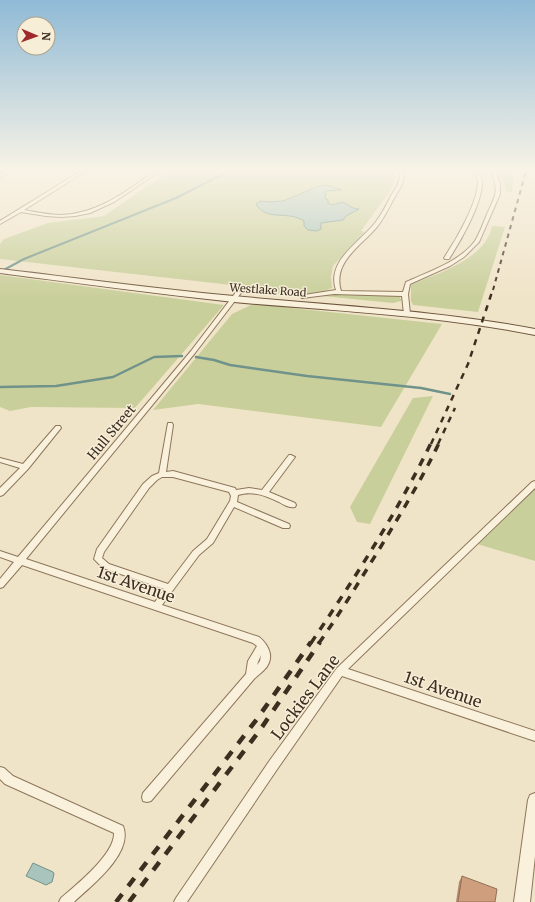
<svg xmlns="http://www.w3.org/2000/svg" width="535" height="902" viewBox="0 0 535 902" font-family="Merriweather,serif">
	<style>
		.green { fill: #c9cf9b }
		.water { fill: #a9c4bc; stroke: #6f938a }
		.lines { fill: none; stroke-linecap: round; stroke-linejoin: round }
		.stream-far1 { stroke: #6f938a; stroke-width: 2 }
		.stream { stroke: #6f938a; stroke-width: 2.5 }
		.minor-casing { stroke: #8d765c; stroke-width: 2 }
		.tertiary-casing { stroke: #8d765c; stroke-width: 2 }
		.secondary-casing { stroke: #6f573f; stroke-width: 2 }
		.minor { fill: #faf1dc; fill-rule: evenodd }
		.tertiary { fill: #faf1dc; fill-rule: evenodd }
		.secondary { fill: #faf1dc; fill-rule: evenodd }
		.rail-far3 { stroke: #3d2e20; stroke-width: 2; stroke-dasharray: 4.5 4.5; stroke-linecap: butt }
		.rail-far2 { stroke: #3d2e20; stroke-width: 2.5; stroke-dasharray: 6 6; stroke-linecap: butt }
		.rail-far1 { stroke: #3d2e20; stroke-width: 3.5; stroke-dasharray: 8 8; stroke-linecap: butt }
		.rail { stroke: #3d2e20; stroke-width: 4.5; stroke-dasharray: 10 10; stroke-linecap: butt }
		.wall { fill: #b2896c }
		.building { fill: #cf9f7d; stroke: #916f58 }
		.labels { text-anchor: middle; stroke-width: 3; stroke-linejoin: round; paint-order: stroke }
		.far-street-label { font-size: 11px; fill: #3d2e20; stroke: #f7eed8 }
		.street-label { font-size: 13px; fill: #3d2e20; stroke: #f7eed8 }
		.near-street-label { font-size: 16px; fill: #3d2e20; stroke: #f7eed8 }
	</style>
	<rect width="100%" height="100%" fill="#f0e4c8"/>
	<g class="green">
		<path d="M169,171H394L396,177L390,191L361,231L365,232L333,266L331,277L332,288C312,297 290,295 269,293L268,289L0,259V244L4,239L48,223L104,216Z"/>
		<polygon points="498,171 514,171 512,192 506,191 502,178"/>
		<path d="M492,226L505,227L478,312L413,305L411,301V285C438,273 486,259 492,226Z"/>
		<polygon points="0,275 224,305 135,408 31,407 10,411 0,407"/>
		<polygon points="330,294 399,296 401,299 401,301 393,303 322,296"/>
		<polygon points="253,304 442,324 381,427 198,404 153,410 232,314"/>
		<polygon points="433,396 370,524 357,522 350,507 413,398"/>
		<polygon points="535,487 535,561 477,544"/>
	</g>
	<g class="water">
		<path d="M322,185L330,186L342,190L326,191L325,198L328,200V203L332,205L343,202L353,208L359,209L346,216L343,220L321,223V229L317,231L308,230L304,226V221C288,210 266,222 256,204L260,201L270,202L283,201Z"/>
		<polygon points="33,863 53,872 54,874 52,882 46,885 26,876"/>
	</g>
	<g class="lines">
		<polyline class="stream-far1" points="0,272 24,259 176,198 229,171"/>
		<g class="stream">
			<polyline points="196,357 214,360 230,365 307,376 421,388 450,394"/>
			<polyline points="0,387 56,386 113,377 154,357 182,356"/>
		</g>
		<g class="minor-casing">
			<g id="minor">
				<polygon points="6,171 12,171 0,178 0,175"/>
				<path d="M81,171H86L24,210C36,212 48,215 61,215C97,214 126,192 155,171H160L114,202L90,213L75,216L61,217L46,216L21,212L0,224V221Z"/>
				<path d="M400,171H404C405,180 401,187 396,195C390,205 385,217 377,227C361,246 332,262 341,291L403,292L406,282C430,271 459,262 475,241C480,233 484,221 488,212C496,194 499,191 491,171H495L500,183V194L479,242L464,257L450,266L410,284L408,294L410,314L409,315H405L404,314L402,296L334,294L302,298L301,297L304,295L336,290C326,261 359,243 375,223C382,214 387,204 392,194C397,187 401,180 400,171Z"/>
				<path d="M473,171H477C480,175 482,178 482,183C482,204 460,242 449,259H445L444,258C456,240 477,204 478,183C478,179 476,175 473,171Z"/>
				<path d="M238,291L241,293L195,353L26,559L155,602L164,589L103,568L94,559L97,549L143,484L152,476L159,473L168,423H172L173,425L166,472L173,471L235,488L236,490L249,488L262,490L289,455H291L295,457L269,492L295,503L296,505L295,507C289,508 284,505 279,502C266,496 253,490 238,495L237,502L289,524L290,526L289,528H283L234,507L213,543L199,555L162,605L259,637C270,646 275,659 264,670C261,673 257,676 254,679L151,801L147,802L143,801L142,797L143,793L246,674L248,661L257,646L253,643L22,565L3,587L0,588V579L14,562L0,557V551L18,557L191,351L236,292ZM162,477H173L229,492L231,496L230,501L207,539L193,551L168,584L109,564L102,558L104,552L149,488L157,480ZM261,655L260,661L257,665L258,662Z"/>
				<polygon points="56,426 60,426 61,428 28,469 3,495 0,496 0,488 20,468 0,462 0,458 23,464"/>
				<polygon points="535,481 535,488 348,669 535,731 535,741 342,676 278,768 187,902 174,902 176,898 270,760 337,668 532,482"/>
				<path d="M0,767L4,768L13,776L123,826C134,853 91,886 74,902H59L61,898C76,885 115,854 114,833L5,784L0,779Z"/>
			</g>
		</g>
		<g class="tertiary-casing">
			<polygon id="tertiary" points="535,793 535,856 530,902 514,902 528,800 530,795"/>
		</g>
		<g class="secondary-casing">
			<path id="secondary" d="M0,269C78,278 156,289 234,296C335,306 436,310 535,329V335C436,315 335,311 234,302C156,294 78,283 0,273Z"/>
		</g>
		<use href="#minor" class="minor"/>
		<use href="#tertiary" class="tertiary"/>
		<use href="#secondary" class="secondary"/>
		<polyline class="rail-far3" points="493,290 526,171"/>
		<g class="rail-far2">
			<polyline points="431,444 468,364 493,289"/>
			<polyline points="438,444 455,408"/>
		</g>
		<g class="rail-far1">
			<path d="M311,643C354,579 397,513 431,443"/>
			<path d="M319,643C341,612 360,580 380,548C401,513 422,479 439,443"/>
		</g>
		<g class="rail">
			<polyline points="116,902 257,719 311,642"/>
			<polyline points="129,902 260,730 320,642"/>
		</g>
	</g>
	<polygon class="wall" points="462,876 495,902 456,902 459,882"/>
	<polygon class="building" points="462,876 497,889 495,902 458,902"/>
	<linearGradient id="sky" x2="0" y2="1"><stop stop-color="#8fbad6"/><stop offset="0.57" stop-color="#f8f3e6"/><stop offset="1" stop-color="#f8f3e6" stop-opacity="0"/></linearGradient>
	<rect width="535" height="298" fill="url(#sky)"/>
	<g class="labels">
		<g class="far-street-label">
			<text transform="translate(268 290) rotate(4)" y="4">Westlake Road</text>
		</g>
		<g class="street-label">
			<text transform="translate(111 432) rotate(-50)" y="5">Hull Street</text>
		</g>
		<g class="near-street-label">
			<text transform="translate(136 584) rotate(19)" y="6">1st Avenue</text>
			<text transform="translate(443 689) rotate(19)" y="6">1st Avenue</text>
			<text transform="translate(305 697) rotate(-53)" y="6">Lockies Lane</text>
		</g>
	</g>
	<g transform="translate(36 36) rotate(92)"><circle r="19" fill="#f7eed8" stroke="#ada18e"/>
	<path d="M0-3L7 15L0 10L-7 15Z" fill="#9e2a2b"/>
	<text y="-6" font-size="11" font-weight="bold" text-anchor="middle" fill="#3d2e20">N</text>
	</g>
</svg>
